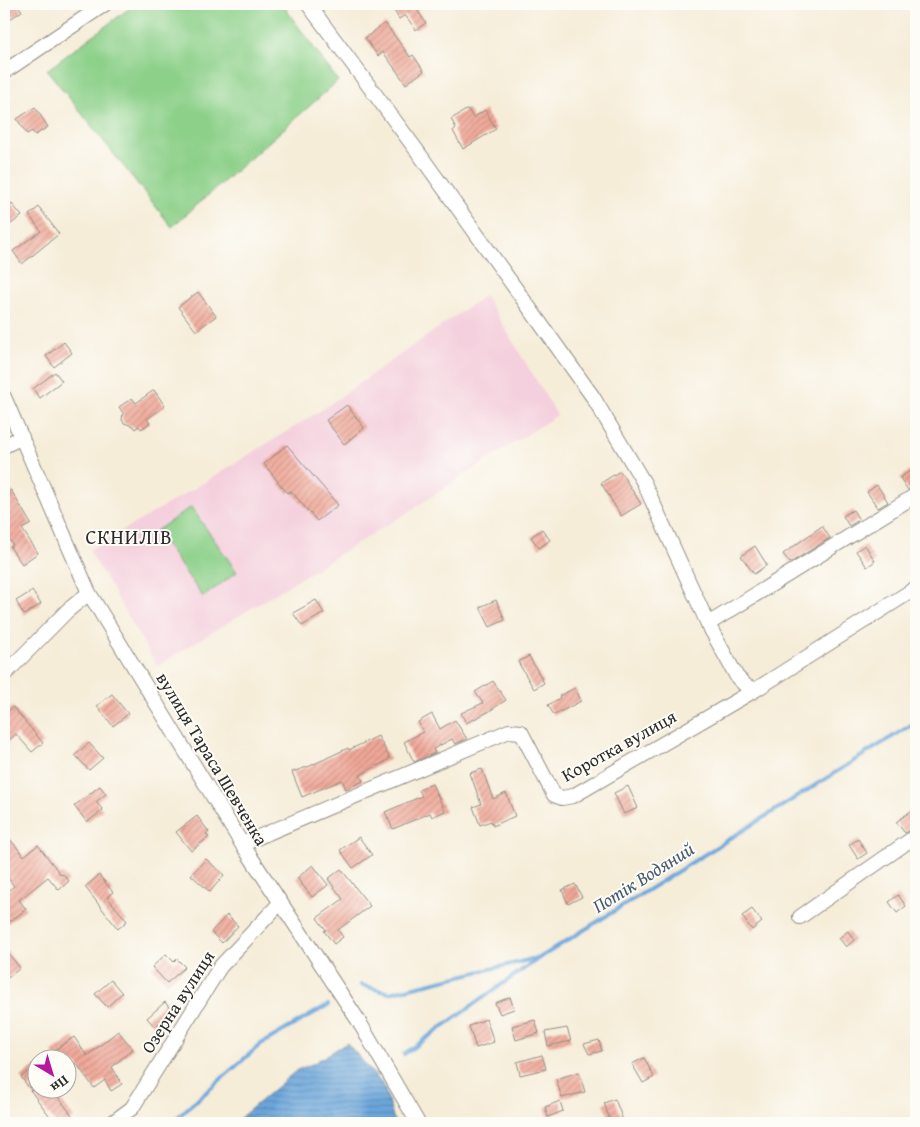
<svg xmlns="http://www.w3.org/2000/svg" width="920" height="1127" viewBox="0 0 920 1127" font-family="'Gentium Book Plus',serif">
	<style>
		.built { fill: #f4cfdd }
		.green { fill: #8cd089; stroke: #5c7e5a }
		.water { fill: url(#water-rules); stroke: #4b6883 }
		.lines { fill: none; stroke-linecap: round; stroke-linejoin: round }
		.stream { stroke: #6ba6db; stroke-width: 4 }
		.building { fill: url(#building-hatch) }
		.minor-casing { stroke: #908c82; stroke-width: 16 }
		.minor { stroke: #fff; stroke-width: 14 }
		.labels { text-anchor: middle; stroke-width: 4; stroke-linejoin: round; paint-order: stroke }
		.street-label { font-size: 18px; fill: #2b2b2b; stroke: #fdfcf7 }
		.water-label { font-size: 19px; font-style: italic; fill: #455c71; stroke: #fdfcf7 }
		.quarter-label { font-size: 20px; letter-spacing: 1px; fill: #2b2b2b; stroke: #fdfcf7 }
	</style>
	<defs>
		<pattern id="water-rules" width="6" height="5" patternUnits="userSpaceOnUse" patternTransform="scale(1.25)"><rect width="6" height="5" fill="#6ba6db"/><path d="M0 2.5h6" fill="none" stroke="#5887b2"/></pattern>
		<pattern id="building-hatch" width="6" height="6" patternUnits="userSpaceOnUse" patternTransform="scale(1.25)"><rect width="6" height="6" fill="#f1a899"/><path d="M-1 1l2-2M0 6l6-6M5 7l2-2" fill="none" stroke="#c3897d"/></pattern>
	</defs>
	<rect width="100%" height="100%" fill="#fdfcf7"/>
	<filter id="ink" filterUnits="userSpaceOnUse"><feTurbulence type="fractalNoise" baseFrequency=".02" numOctaves="2"/><feDisplacementMap in="SourceGraphic" scale="10" xChannelSelector="R" yChannelSelector="G"/><feConvolveMatrix kernelMatrix="1 2 1 2 8 2 1 2 1" color-interpolation-filters="sRGB"/></filter>
	<filter id="wash" filterUnits="userSpaceOnUse"><feTurbulence type="fractalNoise" baseFrequency=".0096" numOctaves="4" result="noise"/><feDisplacementMap in="SourceGraphic" scale="20" xChannelSelector="R" yChannelSelector="G"/><feGaussianBlur stdDeviation="1.12" result="paint"/><feColorMatrix in="noise" values="0 0 0 0 0 0 0 0 0 0 0 0 0 0 0 0 0 1.4 0 .05"/><feComposite in="paint" operator="in"/></filter>
	<g filter="url(#wash)">
		<rect width="100%" height="100%" fill="#f6edd9"/>
		<polygon class="built" points="485,295 557,415 405,514 157,666 89,550 192,490 323,409"/>
		<g class="green">
			<polygon points="135,4 282,4 338,81 172,227 47,70"/>
			<polygon points="191,507 237,572 203,597 156,531"/>
		</g>
		<polygon class="water" points="347,1043 384,1086 395,1123 234,1123 297,1070 312,1064"/>
		<g class="lines">
			<g class="stream">
				<polyline points="361,985 389,993 541,957 916,722"/>
				<polyline points="404,1054 539,958"/>
				<polyline points="171,1123 261,1044 328,1005"/>
			</g>
		</g>
		<g id="blocks">
			<g class="building">
				<polygon points="4,4 17,4 22,11 4,23"/>
				<polygon points="397,4 420,4 415,7 426,23 416,30 405,15 399,19 393,9 398,6"/>
				<polygon points="385,23 410,57 413,55 424,71 406,84 383,52 378,56 365,38"/>
				<polygon points="35,107 48,127 35,135 32,131 27,134 17,119"/>
				<polygon points="468,109 473,118 485,110 496,129 463,149 453,131 456,128 451,119"/>
				<polygon points="12,204 22,216 4,229 4,211"/>
				<polygon points="39,207 59,234 22,264 13,251 41,231 29,215"/>
				<polygon points="198,292 216,316 196,331 178,307"/>
				<polygon points="64,342 72,353 54,367 46,356"/>
				<polygon points="55,372 62,381 40,398 33,389"/>
				<polygon points="154,390 165,406 147,419 150,423 141,429 139,426 135,429 133,426 124,423 122,420 123,413 119,407 132,398 136,403"/>
				<polygon points="347,405 364,428 344,444 326,420"/>
				<polygon points="287,445 338,505 317,521 291,491 287,493 264,464"/>
				<polygon points="620,471 641,504 621,516 601,483"/>
				<polygon points="910,471 916,481 916,486 908,490 900,478"/>
				<polygon points="877,485 888,502 878,508 867,492"/>
				<polygon points="11,490 31,524 22,529 38,553 22,564 10,547 13,545 4,533 4,495"/>
				<polygon points="853,510 859,520 849,526 843,516"/>
				<polygon points="822,526 830,538 790,563 783,554"/>
				<polygon points="542,529 550,540 539,548 531,537"/>
				<polygon points="865,545 875,561 867,567 856,551"/>
				<polygon points="755,546 767,565 754,574 741,556"/>
				<polygon points="32,591 41,604 24,615 16,601"/>
				<polygon points="316,600 324,613 302,626 293,613"/>
				<polygon points="496,600 505,620 490,627 480,607"/>
				<polygon points="529,656 544,683 534,689 518,662"/>
				<polygon points="493,681 506,700 488,712 466,723 461,713 483,703 475,692"/>
				<polygon points="575,688 581,701 554,715 548,705 560,698 559,696"/>
				<polygon points="112,694 128,714 113,726 97,706"/>
				<polygon points="13,707 43,743 32,752 16,734 4,745 4,715"/>
				<polygon points="432,714 440,729 455,720 467,739 455,744 452,739 433,749 435,753 414,762 404,742 423,732 418,722"/>
				<polygon points="378,736 390,759 360,775 363,781 346,789 342,780 302,797 292,772 310,766 348,748 349,750"/>
				<polygon points="89,743 103,758 89,770 75,755"/>
				<polygon points="482,769 493,799 506,793 515,816 493,826 491,821 480,825 473,807 481,804 470,773"/>
				<polygon points="432,784 445,811 432,817 430,813 393,829 385,812 422,796 419,790"/>
				<polygon points="100,786 106,794 96,802 103,810 87,822 74,806"/>
				<polygon points="628,786 638,808 624,814 614,793"/>
				<polygon points="911,811 916,818 916,827 905,833 896,822"/>
				<polygon points="197,816 209,832 206,834 209,837 191,851 176,832"/>
				<polygon points="4,832 24,856 38,845 61,875 63,874 69,881 59,890 48,877 19,900 26,909 4,926 4,894 14,886 4,873"/>
				<polygon points="359,837 372,855 353,868 340,850"/>
				<polygon points="858,839 867,853 858,859 849,845"/>
				<polygon points="206,859 224,875 210,892 191,875"/>
				<polygon points="313,865 328,885 312,897 297,878"/>
				<polygon points="341,869 370,906 338,930 343,937 334,944 324,931 326,930 317,918 343,899 328,879"/>
				<polygon points="99,875 113,892 107,897 127,921 118,929 85,887"/>
				<polygon points="575,884 582,897 568,904 562,890"/>
				<polygon points="898,895 906,906 897,913 889,902"/>
				<polygon points="752,909 762,922 752,930 742,916"/>
				<polygon points="227,915 238,926 222,943 211,932"/>
				<polygon points="848,931 854,940 846,947 839,938"/>
				<polygon points="4,948 20,968 4,981"/>
				<polygon points="166,954 174,962 177,959 185,967 167,983 152,967"/>
				<polygon points="111,980 122,993 107,1007 95,994"/>
				<polygon points="510,997 514,1009 500,1014 495,1003"/>
				<polygon points="165,1002 172,1011 155,1027 147,1018"/>
				<polygon points="486,1019 494,1042 476,1048 469,1026"/>
				<polygon points="535,1020 539,1033 516,1040 512,1026"/>
				<polygon points="567,1028 571,1041 548,1046 545,1032"/>
				<polygon points="118,1031 133,1049 112,1067 122,1084 111,1091 105,1080 94,1088 76,1063 73,1065 70,1060 57,1060 52,1052 74,1037 87,1056"/>
				<polygon points="599,1040 602,1051 589,1054 584,1044"/>
				<polygon points="542,1055 546,1069 520,1075 517,1062"/>
				<polygon points="644,1058 654,1077 643,1083 632,1064"/>
				<polygon points="38,1065 38,1082 29,1088 21,1077"/>
				<polygon points="579,1072 585,1092 562,1098 556,1079"/>
				<polygon points="30,1090 53,1090 74,1118 67,1123 55,1123"/>
				<polygon points="615,1099 624,1123 611,1123 604,1103"/>
				<polygon points="560,1101 563,1111 548,1117 545,1107"/>
			</g>
		</g>
	</g>
	<g filter="url(#ink)">
		<use href="#blocks" fill-opacity="0" stroke="#908c82" stroke-width="1"/>
		<g class="lines">
			<g class="minor-casing">
				<g id="minor">
					<polyline points="308,4 415,148 593,397 644,483 708,624 737,677 746,686 755,690"/>
					<polyline points="4,72 105,4"/>
					<polyline points="4,397 89,593 242,844 358,1020 418,1123"/>
					<polyline points="4,446 22,437"/>
					<polyline points="708,624 916,495"/>
					<polyline points="4,675 67,611 89,593"/>
					<polyline points="242,844 509,731 521,732 554,795 562,798 573,796 755,690 916,588"/>
					<polyline points="800,917 916,836"/>
					<polyline points="112,1123 132,1108 220,967 280,903"/>
				</g>
			</g>
			<use href="#minor" class="minor"/>
		</g>
	</g>
	<g class="labels">
		<g class="street-label">
			<text transform="translate(619 746) rotate(-29)" y="6">Коротка вулиця</text>
			<text transform="translate(212 759) rotate(59)" y="6">вулиця Тараса Шевченка</text>
			<text transform="translate(178 1002) rotate(-57)" y="6">Озерна вулиця</text>
		</g>
		<g class="water-label">
			<text transform="translate(643 877) rotate(-32)" y="7">Потік Водяний</text>
		</g>
		<g class="quarter-label">
			<text x="129" y="544">СКНИЛІВ</text>
		</g>
	</g>
	<rect width="920" height="1127" fill="none" stroke="#fdfcf7" stroke-width="20"/>
	<g transform="translate(52 1074) rotate(142)"><circle r="24" fill="#fdfcf7" stroke="#a9a8a5"/>
	<path d="M0-4L9 19L0 12L-9 19Z" fill="#b5179e"/>
	<text y="-8" font-size="14" font-weight="bold" text-anchor="middle" fill="#2b2b2b">Пн</text>
	</g>
</svg>
